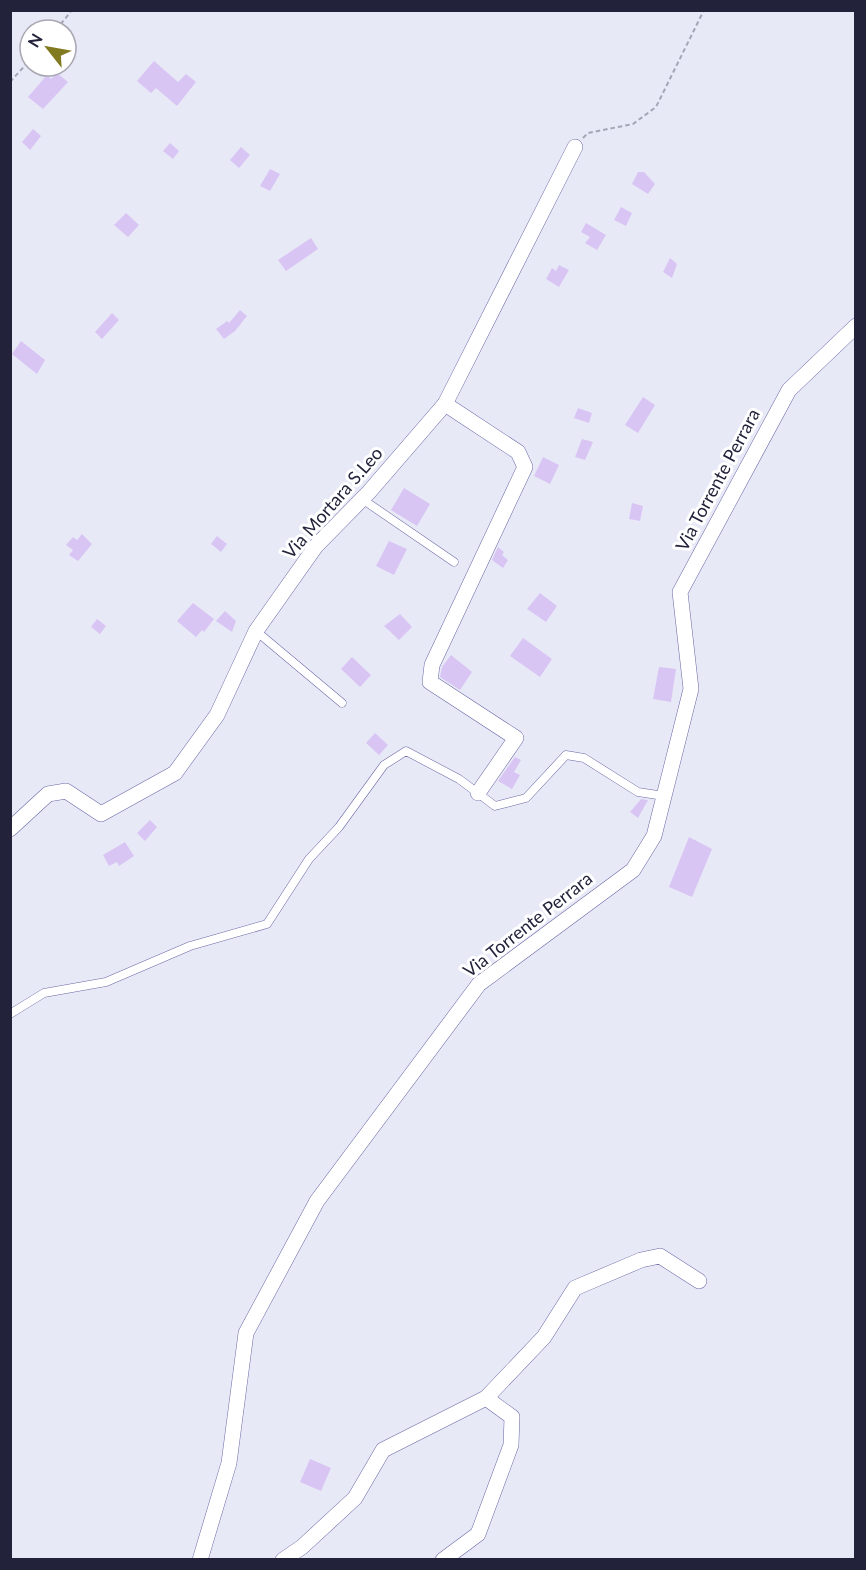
<svg xmlns="http://www.w3.org/2000/svg" width="866" height="1570" viewBox="0 0 866 1570" font-family="Lato,sans-serif">
	<style>
		.building { fill: #d9c5f4 }
		.lines { fill: none; stroke-linecap: round; stroke-linejoin: round }
		.lane-casing { stroke: #6a68a5; stroke-width: 9 }
		.street-casing { stroke: #6a68a5; stroke-width: 16 }
		.path { stroke: #a4a5b6; stroke-width: 2; stroke-dasharray: 4.5 3; stroke-linecap: butt }
		.lane { stroke: #fff; stroke-width: 8 }
		.street { stroke: #fff; stroke-width: 15 }
		.labels { text-anchor: middle; stroke-width: 6; stroke-linejoin: round; paint-order: stroke }
		.street-label { font-size: 18px; fill: #22223b; stroke: #fff }
	</style>
	<rect width="100%" height="100%" fill="#e8e9f7"/>
	<g class="building">
		<polygon points="154,61 178,82 186,74 196,82 177,106 156,88 151,93 137,81"/>
		<polygon points="57,73 68,82 43,109 28,97 47,75 51,79"/>
		<polygon points="33,129 41,136 30,150 22,142"/>
		<polygon points="170,143 179,151 173,159 163,151"/>
		<polygon points="241,147 250,155 239,168 230,160"/>
		<polygon points="270,169 280,174 270,191 260,186"/>
		<polygon points="638,172 644,172 655,184 648,194 632,184"/>
		<polygon points="621,207 632,213 626,226 614,220"/>
		<polygon points="126,213 139,225 128,237 114,225"/>
		<polygon points="586,223 606,235 597,250 585,243 590,237 581,232"/>
		<polygon points="311,238 318,249 286,271 278,260"/>
		<polygon points="670,258 677,264 672,278 663,272"/>
		<polygon points="559,265 569,270 559,287 546,279 552,268 556,271"/>
		<polygon points="240,310 247,316 235,331 224,339 216,329 227,321 229,323"/>
		<polygon points="112,313 119,320 102,339 95,332"/>
		<polygon points="21,341 45,360 37,374 12,354"/>
		<polygon points="643,397 655,405 638,433 625,425"/>
		<polygon points="578,408 592,413 589,423 574,418"/>
		<polygon points="582,439 593,442 585,460 575,457"/>
		<polygon points="543,457 559,465 550,484 534,476"/>
		<polygon points="404,488 430,504 417,526 391,510"/>
		<polygon points="632,503 643,506 640,521 629,519"/>
		<polygon points="82,534 92,544 78,561 69,555 73,550 66,545 73,537 77,540"/>
		<polygon points="217,536 227,544 221,552 211,544"/>
		<polygon points="389,541 407,549 394,575 376,566"/>
		<polygon points="498,547 504,552 502,555 508,560 503,568 492,560"/>
		<polygon points="540,593 557,606 546,622 527,609"/>
		<polygon points="193,603 214,619 204,632 202,630 196,637 177,621"/>
		<polygon points="225,611 236,621 232,632 216,621"/>
		<polygon points="400,614 412,627 399,640 384,626"/>
		<polygon points="97,619 106,626 100,634 91,627"/>
		<polygon points="523,638 552,659 540,677 510,656"/>
		<polygon points="451,655 472,672 460,690 440,677 442,667"/>
		<polygon points="352,657 371,675 360,687 341,669"/>
		<polygon points="659,667 676,669 671,702 653,699"/>
		<polygon points="375,733 388,745 379,755 366,743"/>
		<polygon points="515,757 521,760 514,772 520,775 512,789 498,781"/>
		<polygon points="641,799 648,800 638,818 630,812"/>
		<polygon points="150,820 157,827 145,841 137,833"/>
		<polygon points="689,837 712,849 692,897 669,887"/>
		<polygon points="125,842 134,856 119,866 117,862 109,866 103,855"/>
		<polygon points="310,1459 331,1468 321,1491 300,1482"/>
	</g>
	<g class="lines">
		<g class="lane-casing">
			<g id="lane">
				<polyline points="362,499 454,562"/>
				<polyline points="256,631 342,703"/>
				<polyline points="10,1014 44,993 106,982 190,946 267,924 309,859 339,827 384,765 406,751 459,779 495,806 526,798 566,755 584,758 638,792 664,796"/>
			</g>
		</g>
		<g class="street-casing">
			<g id="street">
				<polyline points="445,404 518,452 525,467 432,665 430,682 516,738 478,793"/>
				<polyline points="10,829 48,794 66,791 101,814 175,773 217,715 256,631 316,546 369,492 445,404 575,147"/>
				<polyline points="200,1560 229,1463 246,1333 317,1201 479,984 633,870 654,836 691,689 680,592 789,390 856,326"/>
				<polyline points="283,1560 302,1547 355,1498 383,1450 486,1398 544,1337 575,1288 641,1260 660,1256 699,1281"/>
				<polyline points="443,1560 478,1534 511,1445 512,1417 486,1398"/>
			</g>
		</g>
		<g class="path">
			<polyline points="56,30 72,10"/>
			<polyline points="10,82 30,60"/>
			<polyline points="583,138 588,133 633,124 656,107 704,10"/>
		</g>
		<use href="#lane" class="lane"/>
		<use href="#street" class="street"/>
	</g>
	<g class="labels">
		<g class="street-label">
			<text transform="translate(718 480) rotate(-62)" y="6">Via Torrente Perrara</text>
			<text transform="translate(333 503) rotate(-49)" y="6">Via Mortara S.Leo</text>
			<text transform="translate(528 925) rotate(-38)" y="6">Via Torrente Perrara</text>
		</g>
	</g>
	<rect width="866" height="1570" fill="none" stroke="#22223b" stroke-width="24"/>
	<g transform="translate(48 48) rotate(301)"><circle r="28" fill="#ffffff" stroke="#a7a7b1" stroke-width="1.5"/>
	<path d="M0-4.5L10 22L0 15L-10 22Z" fill="#827a20"/>
	<text y="-9" font-size="16" font-weight="bold" text-anchor="middle" fill="#22223b">N</text>
	</g>
</svg>
